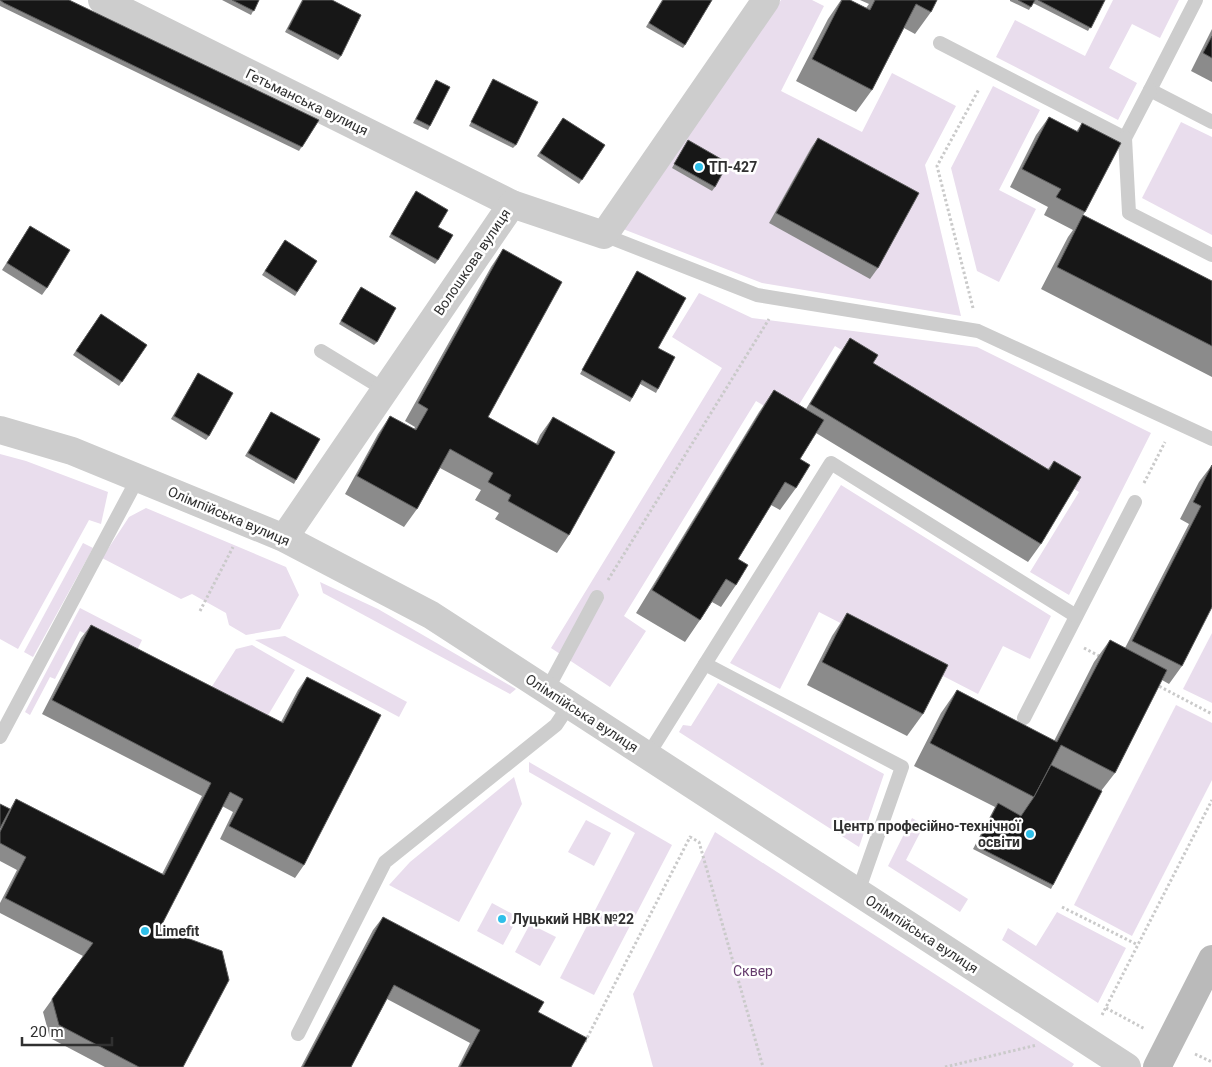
<svg xmlns="http://www.w3.org/2000/svg" width="1212" height="1067" viewBox="0 0 1212 1067" font-family="Roboto,sans-serif">
	<style>
		.green { fill: #e9dded }
		.lines { fill: none; stroke-linecap: round; stroke-linejoin: round }
		.path { stroke: #cacaca; stroke-width: 3; stroke-dasharray: 2.5 2.5; stroke-linecap: butt }
		.lane { stroke: #cdcdcd; stroke-width: 14 }
		.street { stroke: #cdcdcd; stroke-width: 28 }
		.secondary { stroke: #bababa; stroke-width: 28 }
		.wall { fill: #8b8b8b }
		.building { fill: #171717; stroke: #5d5d5d }
		.poi-dot { fill: #2fbfe9; stroke: #fff; stroke-width: 2 }
		.labels { text-anchor: middle; stroke-width: 5; stroke-linejoin: round; paint-order: stroke }
		.street-label { font-size: 14px; fill: #303030; stroke: #fff }
		.poi-label { font-size: 14px; font-weight: bold; fill: #303030; stroke: #fff; text-anchor: start }
		.park-label { font-size: 14px; fill: #653c6d; stroke: #fff }
	</style>
	<rect width="100%" height="100%" fill="#fff"/>
	<g class="green">
		<polygon points="781,0 812,0 824,6 781,91 862,132 892,73 956,106 925,165 961,316 762,283 623,229"/>
		<polygon points="1113,0 1179,0 1160,38 1132,24 1109,68 1137,83 1118,120 996,57 1015,20 1085,56"/>
		<polygon points="993,86 1040,110 999,190 1036,209 999,282 977,271 951,168"/>
		<polygon points="1181,122 1212,137 1212,235 1142,198"/>
		<polygon points="699,293 752,318 977,347 1151,433 1069,595 1030,572 1079,492 835,346 789,421 756,401 624,616 646,631 610,687 551,648 722,368 672,337"/>
		<polygon points="0,454 26,461 108,492 101,524 89,520 18,649 0,639"/>
		<polygon points="841,485 1051,616 1030,659 1003,646 978,694 819,612 780,689 730,663"/>
		<polygon points="146,508 286,567 299,595 280,629 246,635 229,625 226,613 192,594 181,599 102,558 129,517"/>
		<polygon points="83,543 93,548 33,657 24,652"/>
		<polygon points="320,582 378,609 516,689 510,694 323,593"/>
		<polygon points="80,608 142,640 133,659 80,631 55,679 50,677 30,715 25,712"/>
		<polygon points="1212,633 1212,703 1183,689"/>
		<polygon points="285,636 407,702 399,717 255,640"/>
		<polygon points="252,645 295,670 264,722 209,691 236,649"/>
		<polygon points="718,683 884,774 859,847 679,732 683,725 691,726"/>
		<polygon points="1176,705 1212,723 1212,780 1132,936 1074,905"/>
		<polygon points="529,762 672,845 594,995 560,978 635,833 529,772"/>
		<polygon points="514,777 522,804 459,922 389,885 410,862"/>
		<polygon points="912,818 924,825 906,860 968,899 960,912 888,866"/>
		<polygon points="586,820 611,833 594,866 568,852"/>
		<polygon points="715,832 1074,1064 1072,1067 653,1067 633,994"/>
		<polygon points="492,903 518,917 503,945 477,931"/>
		<polygon points="1057,912 1126,948 1098,1003 1002,940 1008,928 1036,946"/>
		<polygon points="530,924 556,937 540,966 515,952"/>
	</g>
	<g class="lines">
		<g class="path">
			<polyline points="973,308 937,166 979,89"/>
			<polyline points="1144,483 1165,442"/>
			<polyline points="608,580 769,319"/>
			<polyline points="200,611 233,547"/>
			<polyline points="1084,648 1103,658"/>
			<polyline points="1155,684 1212,714"/>
			<polyline points="1062,907 1138,945"/>
			<polyline points="1106,1008 1145,1029"/>
			<polyline points="1102,1015 1212,800"/>
			<polyline points="585,1042 690,837 699,842 763,1067"/>
			<polyline points="1195,1054 1212,1062"/>
			<polyline points="945,1067 1037,1045"/>
		</g>
		<g class="lane">
			<polyline points="1196,0 1150,90 1212,122"/>
			<polyline points="940,43 1125,138 1150,90"/>
			<polyline points="1125,138 1129,213 1212,255"/>
			<polyline points="604,235 757,295 978,331 1212,439"/>
			<polyline points="321,351 385,390"/>
			<polyline points="705,664 902,767 858,892"/>
			<polyline points="547,690 597,597"/>
			<polyline points="1024,718 1135,502"/>
			<polyline points="0,737 138,478"/>
			<polyline points="648,755 831,463 1076,616"/>
			<polyline points="298,1034 385,862 556,725 570,704"/>
		</g>
		<g class="street">
			<polyline points="102,0 512,204"/>
			<polyline points="0,430 72,451 284,538 431,615 1127,1067"/>
			<polyline points="284,538 512,204 604,235 766,0"/>
		</g>
		<polyline class="secondary" points="1157,1067 1212,959"/>
	</g>
	<g class="wall">
		<polygon points="0,0 319,120 299,151 0,6"/>
		<polygon points="222,0 259,0 251,15"/>
		<polygon points="302,0 332,0 341,56 338,60 285,32"/>
		<polygon points="662,0 685,45 683,48 646,27"/>
		<polygon points="841,0 850,0 866,8 869,4 860,0 937,0 931,12 915,34 904,28 872,90 856,112 796,81 828,19"/>
		<polygon points="1010,0 1105,0 1088,31 1033,3 1029,10 1010,1"/>
		<polygon points="1212,29 1212,82 1191,71"/>
		<polygon points="493,79 516,145 513,148 469,126"/>
		<polygon points="436,80 430,126 428,130 413,123"/>
		<polygon points="1049,117 1076,132 1082,123 1085,212 1083,215 1212,281 1212,377 1041,289 1068,237 1073,230 1044,215 1048,207 1010,187 1036,135"/>
		<polygon points="563,118 605,145 579,184 537,156"/>
		<polygon points="818,138 878,268 870,279 769,223 811,148"/>
		<polygon points="688,140 715,187 712,191 672,168"/>
		<polygon points="413,195 438,227 438,260 435,264 389,237"/>
		<polygon points="30,226 47,288 42,295 2,270"/>
		<polygon points="285,240 317,261 295,296 262,275"/>
		<polygon points="503,249 488,417 536,444 540,435 553,417 569,535 557,553 495,519 499,513 475,500 481,490 440,468 417,509 404,527 345,494 378,434 390,416 414,429 415,427 405,421 491,267"/>
		<polygon points="637,271 658,348 658,389 656,393 640,384 630,402 580,374"/>
		<polygon points="358,291 377,342 374,345 339,324"/>
		<polygon points="101,314 147,345 119,386 73,355"/>
		<polygon points="850,338 873,363 1048,469 1054,461 1041,544 1028,562 816,433 800,459 796,488 780,510 771,505 738,559 736,585 721,607 712,602 700,620 685,642 636,613 759,412 774,390 806,409 838,356"/>
		<polygon points="198,373 209,436 206,440 171,419"/>
		<polygon points="271,412 296,480 294,484 245,456"/>
		<polygon points="1212,465 1182,666 1169,684 1162,680 1115,773 1101,791 1051,889 973,849 995,807 914,766 941,713 957,690 1054,741 1094,662 1110,640 1125,648 1189,524 1180,519 1199,482"/>
		<polygon points="847,613 923,714 907,736 807,685 832,636"/>
		<polygon points="91,625 281,722 298,690 307,677 304,865 295,878 220,839 233,812 222,806 160,928 183,1067 105,1067 50,1038 43,1012 83,956 0,913 0,903 17,870 0,861 0,804 10,809 16,799 162,874 202,796 42,714 81,638"/>
		<polygon points="383,917 538,1012 571,1067 458,1067 470,1043 387,999 351,1067 301,1067 373,930"/>
	</g>
	<g class="building">
		<polygon points="0,0 69,0 319,120 302,147 4,3"/>
		<polygon points="232,0 259,0 254,11"/>
		<polygon points="303,0 332,0 361,15 341,56 288,29"/>
		<polygon points="663,0 712,0 685,45 649,23"/>
		<polygon points="842,0 850,0 870,10 875,0 937,0 931,12 916,4 872,90 812,59"/>
		<polygon points="1018,0 1035,0 1031,7"/>
		<polygon points="1038,0 1105,0 1091,28"/>
		<polygon points="1212,36 1212,58 1203,53"/>
		<polygon points="493,79 538,102 516,145 471,122"/>
		<polygon points="436,80 450,87 430,126 416,119"/>
		<polygon points="1049,117 1078,132 1082,123 1121,143 1085,212 1056,197 1061,189 1022,169"/>
		<polygon points="563,118 605,145 582,180 540,153"/>
		<polygon points="818,138 919,193 878,268 776,213"/>
		<polygon points="688,140 728,163 715,187 674,164"/>
		<polygon points="416,191 448,210 438,227 453,235 438,260 391,234"/>
		<polygon points="1083,215 1212,281 1212,346 1057,267"/>
		<polygon points="30,226 70,250 47,288 7,263"/>
		<polygon points="285,240 317,261 297,292 265,271"/>
		<polygon points="503,249 562,282 488,417 538,445 553,417 615,452 569,535 508,501 511,495 488,482 493,473 450,449 417,509 357,476 390,416 416,430 428,409 418,403"/>
		<polygon points="637,271 686,298 658,348 675,357 658,389 642,380 632,398 582,370"/>
		<polygon points="361,287 396,308 377,342 341,321"/>
		<polygon points="101,314 147,345 122,382 76,351"/>
		<polygon points="850,338 878,355 873,363 1049,470 1054,461 1081,477 1041,544 810,404"/>
		<polygon points="198,373 233,393 209,436 174,416"/>
		<polygon points="774,390 824,420 800,459 810,465 796,488 785,482 738,559 748,565 736,585 726,579 700,620 652,590"/>
		<polygon points="271,412 320,439 296,480 248,453"/>
		<polygon points="1212,465 1212,607 1182,666 1132,641 1201,506 1193,502"/>
		<polygon points="847,613 948,665 923,714 822,662"/>
		<polygon points="91,625 283,723 307,677 381,715 304,865 229,826 243,799 230,792 160,928 222,951 229,980 183,1067 139,1067 59,1025 52,999 93,943 5,898 26,857 0,843 0,832 16,799 164,875 211,783 52,700"/>
		<polygon points="1110,640 1167,670 1115,773 1061,745 1034,797 930,743 957,690 1057,742"/>
		<polygon points="1051,765 1102,791 1053,885 976,846 998,803 1021,816 1034,797"/>
		<polygon points="0,804 10,809 0,828"/>
		<polygon points="383,917 544,1002 538,1012 587,1038 571,1067 460,1067 480,1030 394,985 351,1067 303,1067"/>
	</g>
	<g class="poi-dot">
		<circle cx="699" cy="167" r="5"/>
		<circle cx="1030" cy="834" r="5"/>
		<circle cx="502" cy="919" r="5"/>
		<circle cx="145" cy="931" r="5"/>
	</g>
	<g class="labels">
		<g class="street-label">
			<text transform="translate(307 102) rotate(26)" y="5">Гетьманська вулиця</text>
			<text transform="translate(472 262) rotate(-56)" y="5">Волошкова вулиця</text>
			<text transform="translate(229 516) rotate(23)" y="5">Олімпійська вулиця</text>
			<text transform="translate(582 713) rotate(33)" y="5">Олімпійська вулиця</text>
			<text transform="translate(922 934) rotate(33)" y="5">Олімпійська вулиця</text>
		</g>
		<g class="poi-label">
			<text x="709" y="172">ТП-427</text>
			<text x="1020" y="831" text-anchor="end">Центр професійно-технічної<tspan x="1020" dy="16">освіти</tspan></text>
			<text x="512" y="924">Луцький НВК №22</text>
			<text x="155" y="936">Limefit</text>
		</g>
		<g class="park-label">
			<text x="753" y="976">Сквер</text>
		</g>
	</g>
	<path d="M22 1037v8h90v-8" fill="none" stroke="#303030" stroke-width="2.5"/>
	<text x="30" y="1037" font-size="15" fill="#303030" stroke="#ffffff" stroke-width="4" paint-order="stroke">20 m</text>
</svg>
